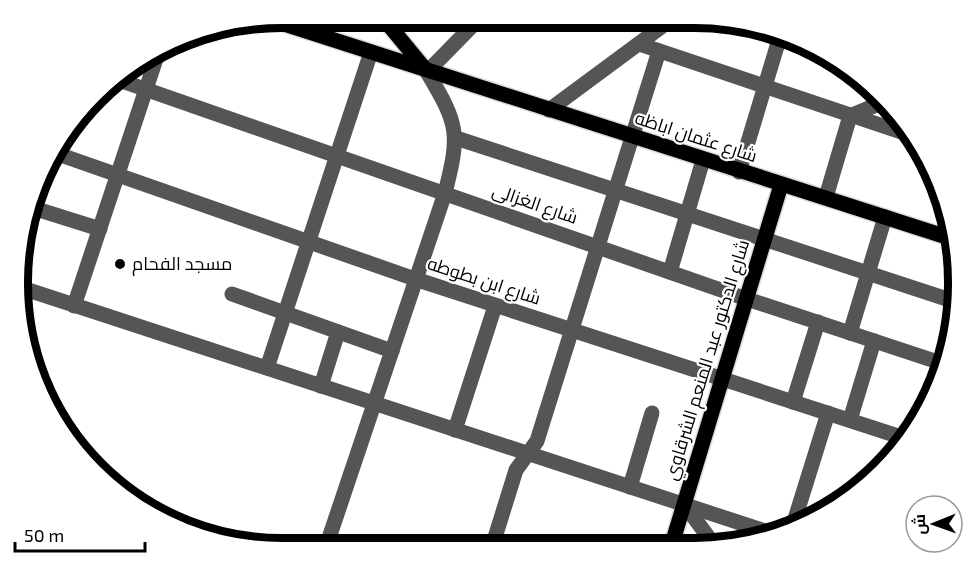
<svg xmlns="http://www.w3.org/2000/svg" width="976" height="566" viewBox="0 0 976 566" font-family="'Exo 2',Cairo,sans-serif">
	<style>
		.lines { fill: none; stroke-linecap: round; stroke-linejoin: round }
		.major-casing { stroke: #dbdbdb; stroke-width: 18 }
		.minor { stroke: #555; stroke-width: 15 }
		.major { stroke: #000; stroke-width: 15 }
		.poi-dot { fill: #000; stroke: #fff; stroke-width: 2 }
		.labels { text-anchor: middle; stroke-width: 4.5; stroke-linejoin: round; paint-order: stroke }
		.street-label { font-size: 18px; fill: #000; stroke: #fff }
		.poi-label { font-size: 18px; fill: #000; stroke: #fff; text-anchor: start }
		.rim { fill: none; stroke: #000; stroke-width: 8 }
	</style>
	<rect width="100%" height="100%" fill="#fff"/>
	<g class="lines">
		<g class="major-casing">
			<g id="major">
				<polyline points="383,18 425,69"/>
				<polyline points="272,20 953,239"/>
				<polyline points="671,547 781,185"/>
			</g>
		</g>
		<g class="minor">
			<polyline points="639,44 913,136"/>
			<polyline points="116,79 741,297 941,363"/>
			<polyline points="549,110 672,19"/>
			<polyline points="456,138 953,301"/>
			<polyline points="55,153 415,279 904,438"/>
			<polyline points="739,172 781,33"/>
			<polyline points="826,197 850,116 881,103"/>
			<polyline points="30,207 100,229"/>
			<polyline points="670,272 703,160"/>
			<polyline points="19,287 765,531"/>
			<polyline points="232,294 392,351"/>
			<polyline points="74,306 158,53"/>
			<polyline points="850,333 885,217"/>
			<polyline points="267,368 371,52"/>
			<polyline points="321,386 338,332"/>
			<polyline points="793,402 818,322"/>
			<polyline points="850,420 874,341"/>
			<polyline points="455,430 495,306"/>
			<polyline points="630,487 652,413"/>
			<polyline points="684,504 715,546"/>
			<polyline points="794,522 828,413"/>
			<path d="M326,547L445,193C460,134 459,125 427,72L480,18"/>
			<polyline points="492,547 516,470 537,441 659,51"/>
		</g>
		<use href="#major" class="major"/>
	</g>
	<circle class="poi-dot" cx="120" cy="264" r="6"/>
	<g class="labels">
		<g class="street-label">
			<text transform="translate(696 137) rotate(18)" y="6">شارع عثمان اباظه</text>
			<text transform="translate(535 204) rotate(19)" y="6">شارع الغزالى</text>
			<text transform="translate(484 281) rotate(18)" y="6">شارع ابن بطوطه</text>
			<text transform="translate(707 360) rotate(-73)" y="6">شارع الدكتور عبد المنعم الشرقاوي</text>
		</g>
		<g class="poi-label">
			<text x="132" y="270">مسجد الفحام</text>
		</g>
	</g>
	<path d="M0 0H976V566H0ZM282 28H694A254 254 0 0 1 948 282V284A254 254 0 0 1 694 538H282A254 254 0 0 1 28 284V282A254 254 0 0 1 282 28Z" fill="#fff" fill-rule="evenodd"/>
	<path class="rim" d="M282 28H694A254 254 0 0 1 948 282V284A254 254 0 0 1 694 538H282A254 254 0 0 1 28 284V282A254 254 0 0 1 282 28Z"/>
	<g transform="translate(934 524) rotate(269)"><circle r="28" fill="#ffffff" stroke="#999999" stroke-width="1.5"/>
	<path d="M0-4.5L10 22L0 15L-10 22Z" fill="#000000"/>
	<text y="-9" font-size="16" font-weight="bold" text-anchor="middle" fill="#000000">ش</text>
	</g>
	<path d="M15 542v9h130v-9" fill="none" stroke="#000000" stroke-width="3"/>
	<text x="24" y="542" font-size="18" fill="#000000" stroke="#ffffff" stroke-width="4.5" paint-order="stroke">50 m</text>
</svg>
